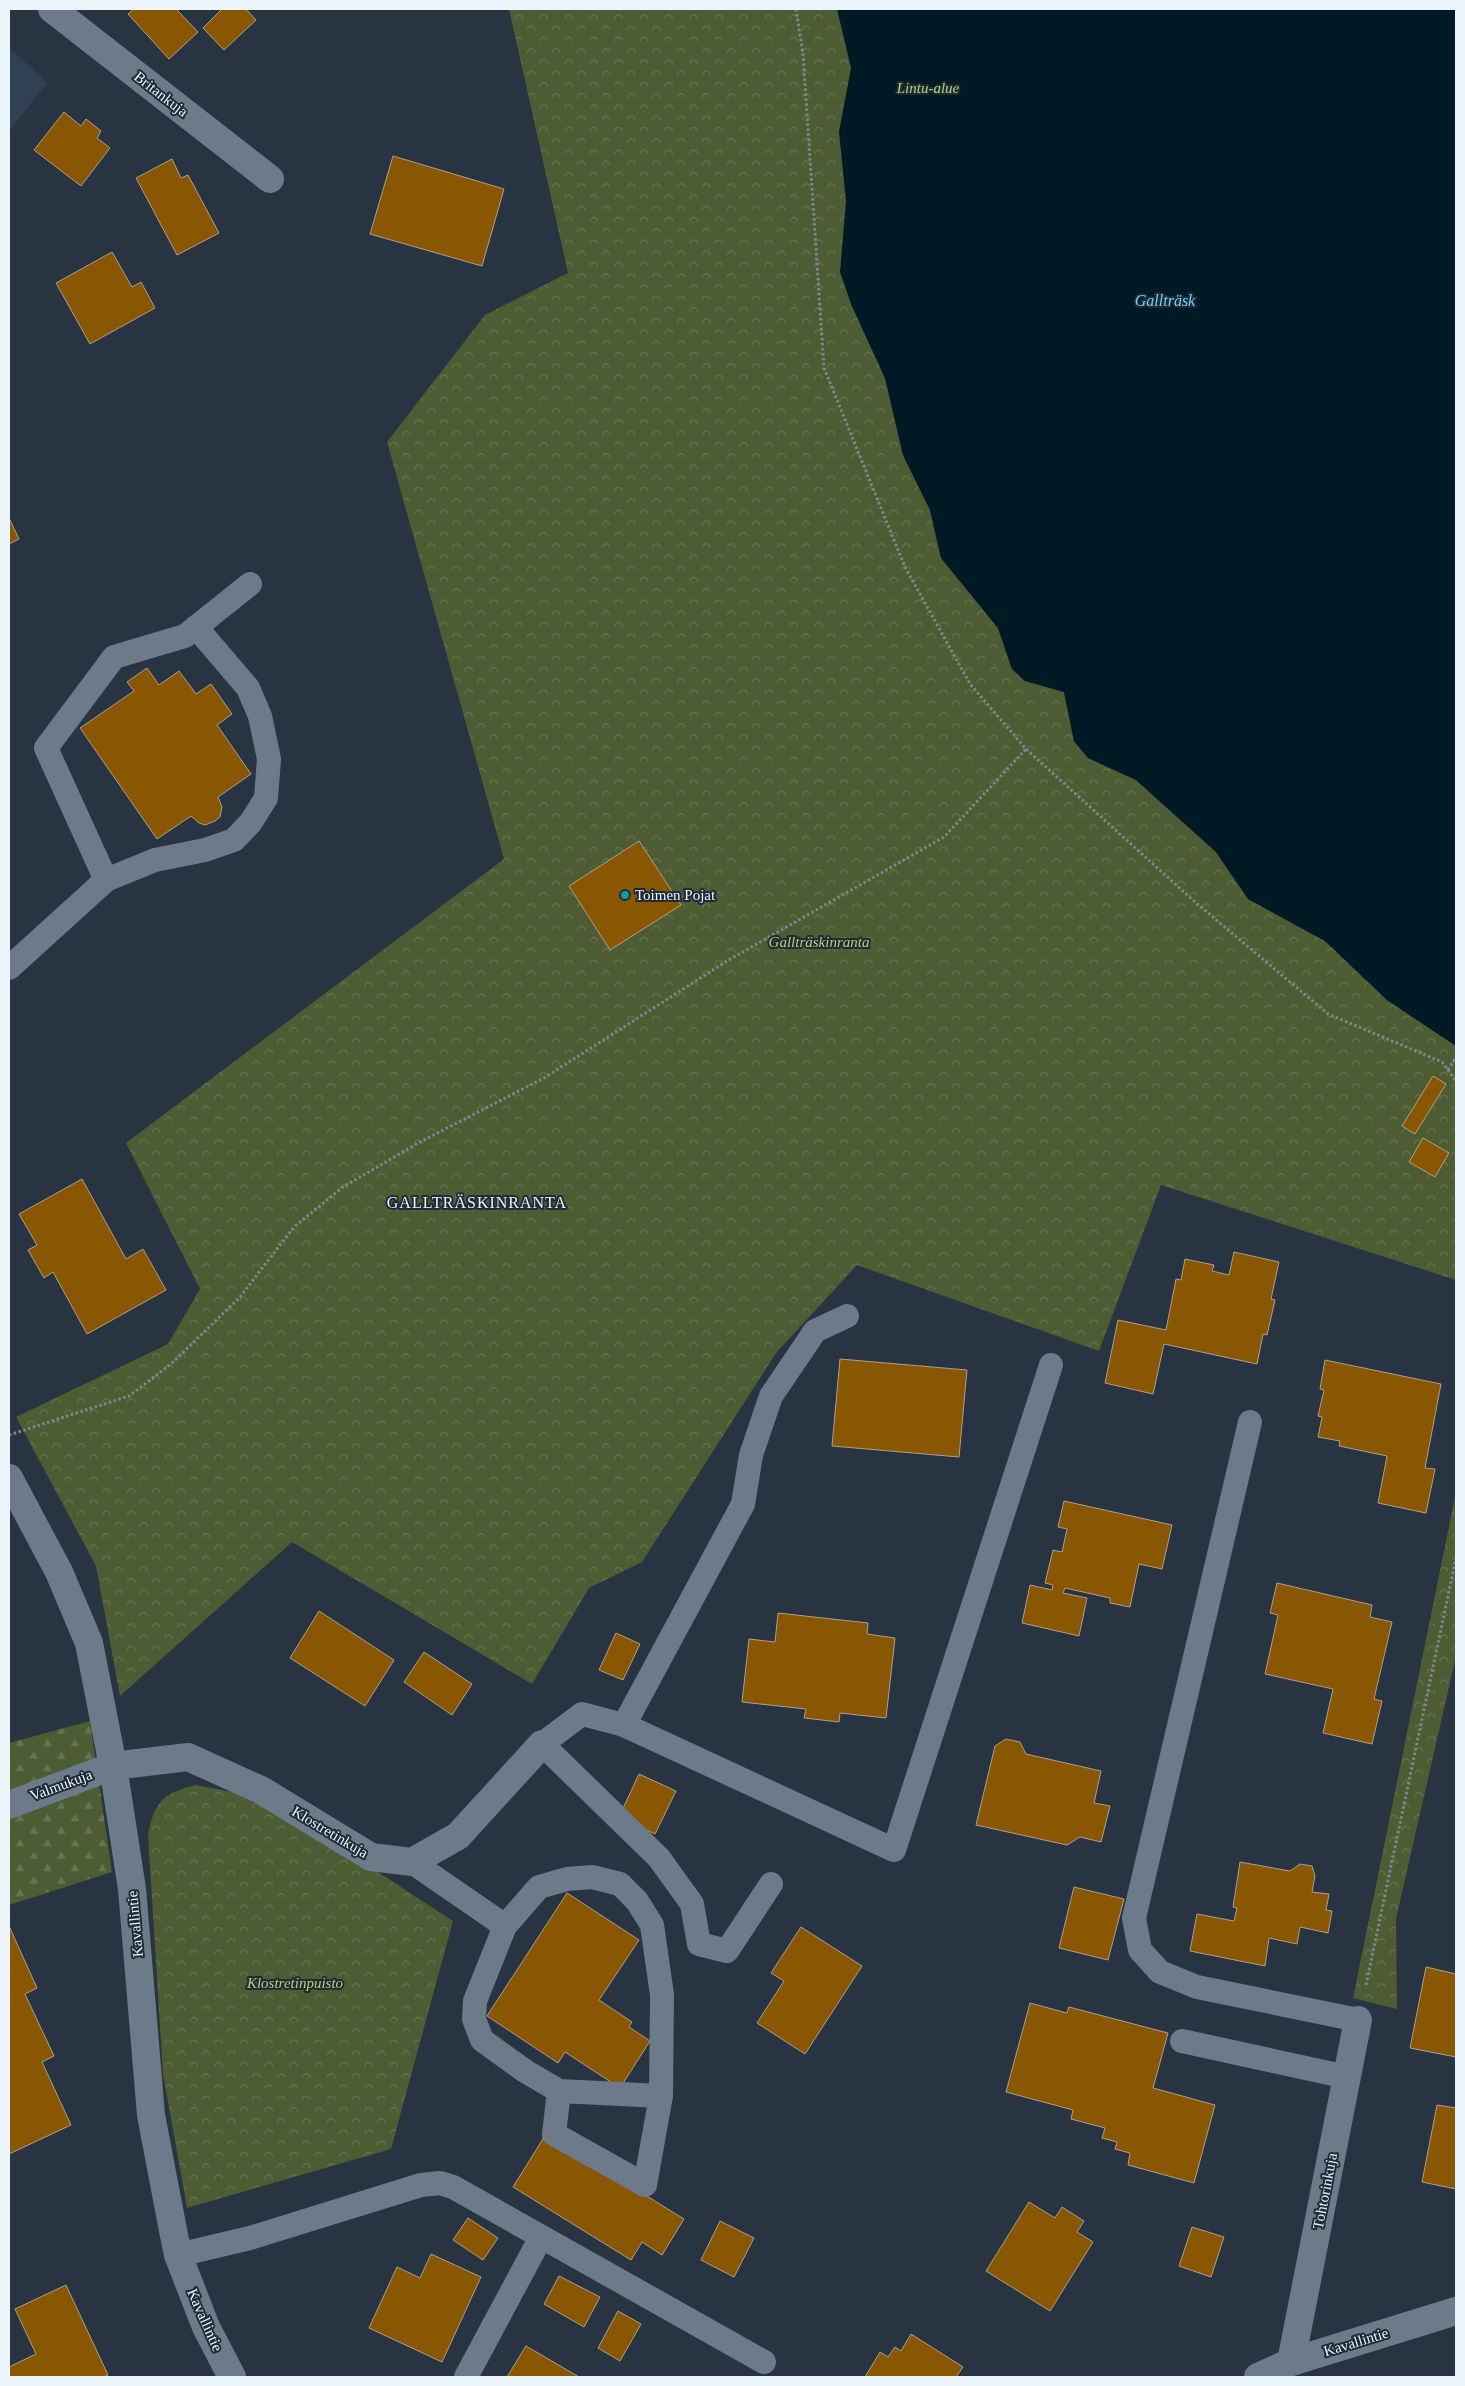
<svg xmlns="http://www.w3.org/2000/svg" width="1465" height="2386" viewBox="0 0 1465 2386" font-family="'Times New Roman',serif">
	<style>
		.built { fill: #2f4152 }
		.forest { fill: url(#forest-firs) }
		.park { fill: url(#park-crowns) }
		.water { fill: #001a25 }
		.building { fill: #895701; stroke: #ae9f8f }
		.lines { fill: none; stroke-linecap: round; stroke-linejoin: round }
		.path { stroke: #7d8793; stroke-width: 3; stroke-dasharray: 2.5 2.5; stroke-linecap: butt }
		.lane { stroke: #6c7a8a; stroke-width: 24 }
		.street { stroke: #6c7a8a; stroke-width: 28 }
		.culture-dot { fill: #0f9aa8; stroke: #1e2a37; stroke-width: 2 }
		.labels { text-anchor: middle; stroke-width: 4; stroke-linejoin: round; paint-order: stroke }
		.park-label { font-size: 15px; font-style: italic; fill: #b2d56d; stroke: #1e2a37 }
		.street-label { font-size: 15px; fill: #ecf4fc; stroke: #1e2a37 }
		.poi-label { font-size: 15px; fill: #ecf4fc; stroke: #1e2a37; text-anchor: start }
		.water-label { font-size: 16px; font-style: italic; fill: #6ad1f8; stroke: #1e2a37 }
		.neighbourhood-label { font-size: 16px; letter-spacing: 1px; fill: #ecf4fc; stroke: #1e2a37 }
	</style>
	<defs>
		<pattern id="forest-firs" width="22" height="20" patternUnits="userSpaceOnUse" patternTransform="scale(1.25)"><rect width="22" height="20" fill="#4d5c32"/><path d="M5 1l3.5 6h-7zM16 11l3.5 6h-7z" fill="#677451"/></pattern>
		<pattern id="park-crowns" width="20" height="18" patternUnits="userSpaceOnUse" patternTransform="scale(1.25)"><rect width="20" height="18" fill="#4d5c32"/><path d="M2 6a3 3 0 1 1 6 0M12 15a3 3 0 1 1 6 0" fill="none" stroke="#677451"/></pattern>
	</defs>
	<rect width="100%" height="100%" fill="#283442"/>
	<polygon class="built" points="9,47 47,83 9,131"/>
	<polygon class="forest" points="90,1721 112,1872 9,1905 9,1743"/>
	<g class="park">
		<polygon points="509,9 1387,9 851,304 885,378 903,455 930,510 941,558 998,628 1012,669 1025,681 1064,692 1074,741 1088,758 1136,780 1216,852 1248,899 1325,941 1387,1000 1456,1046 1456,1280 1161,1185 1099,1351 857,1265 776,1353 642,1562 589,1588 532,1684 292,1542 120,1696 96,1566 16,1417 168,1344 200,1289 126,1143 504,859 387,442 485,315 568,273"/>
		<polygon points="1456,1492 1456,1656 1396,1919 1397,2009 1353,1998"/>
		<path d="M196,1785L237,1793L361,1861L453,1921L391,2149L187,2208L163,2074L148,1834C155,1801 163,1793 196,1785Z"/>
	</g>
	<polygon class="water" points="837,9 1456,9 1456,1046 1387,1000 1325,941 1248,899 1216,852 1136,780 1088,758 1074,741 1064,692 1025,681 1012,669 998,628 941,558 930,510 903,455 885,378 851,304 840,272 846,201 839,132 851,68"/>
	<g class="building">
		<polygon points="134,9 176,9 198,32 169,59 128,14"/>
		<polygon points="222,9 246,9 256,20 224,50 203,28"/>
		<polygon points="64,112 81,126 86,119 101,131 97,138 110,148 81,186 34,150"/>
		<polygon points="393,156 504,189 482,266 370,234"/>
		<polygon points="172,159 181,178 188,175 219,233 177,255 136,178"/>
		<polygon points="112,252 132,287 141,282 155,308 90,344 56,283"/>
		<polygon points="9,518 19,539 9,544"/>
		<polygon points="147,668 159,685 179,671 196,694 211,684 232,714 217,725 251,774 218,797 222,807 220,817 215,821 205,825 199,823 191,816 157,839 80,728 134,691 127,682"/>
		<polygon points="639,841 681,905 610,950 569,886"/>
		<polygon points="1433,1076 1446,1084 1415,1134 1402,1126"/>
		<polygon points="1423,1138 1449,1153 1435,1177 1409,1162"/>
		<polygon points="82,1179 126,1259 143,1249 166,1290 87,1334 53,1272 44,1278 28,1250 37,1245 19,1214"/>
		<polygon points="1234,1252 1279,1262 1271,1299 1275,1300 1267,1335 1263,1334 1257,1364 1164,1344 1153,1394 1105,1383 1118,1320 1166,1330 1176,1279 1181,1280 1185,1259 1214,1265 1212,1271 1229,1275"/>
		<polygon points="840,1359 967,1370 959,1457 832,1446"/>
		<polygon points="1325,1360 1441,1384 1425,1468 1435,1469 1426,1513 1378,1503 1387,1456 1339,1446 1340,1441 1318,1437 1322,1417 1318,1416 1324,1390 1320,1389"/>
		<polygon points="1064,1501 1172,1525 1162,1569 1139,1564 1130,1607 1110,1603 1110,1598 1065,1588 1063,1593 1087,1598 1079,1636 1022,1623 1030,1585 1052,1590 1053,1585 1045,1583 1053,1550 1062,1552 1067,1529 1058,1527"/>
		<polygon points="1277,1583 1372,1605 1370,1617 1392,1622 1374,1699 1382,1701 1372,1744 1323,1733 1333,1689 1265,1674 1278,1615 1270,1613"/>
		<polygon points="319,1611 394,1660 365,1706 290,1658"/>
		<polygon points="778,1613 868,1623 867,1634 895,1638 886,1718 840,1713 839,1722 804,1718 806,1709 742,1702 749,1639 775,1642"/>
		<polygon points="616,1633 640,1644 623,1680 599,1670"/>
		<polygon points="424,1652 472,1684 452,1715 404,1682"/>
		<polygon points="1006,1739 1020,1742 1026,1754 1101,1771 1094,1803 1110,1806 1101,1842 1080,1837 1067,1845 976,1825 995,1746"/>
		<polygon points="639,1774 676,1791 655,1834 619,1817"/>
		<polygon points="1240,1862 1290,1871 1300,1864 1312,1866 1315,1876 1312,1892 1329,1894 1326,1910 1332,1911 1328,1933 1300,1927 1297,1944 1269,1938 1265,1966 1190,1951 1197,1914 1234,1921 1237,1908 1233,1907"/>
		<polygon points="1074,1887 1124,1899 1108,1960 1059,1948"/>
		<polygon points="567,1893 639,1940 599,2000 632,2022 629,2027 650,2041 620,2088 565,2052 558,2063 487,2016"/>
		<polygon points="9,1926 37,1988 25,1994 54,2056 42,2062 71,2125 9,2154"/>
		<polygon points="801,1927 862,1966 805,2054 757,2023 784,1981 771,1973"/>
		<polygon points="1426,1967 1456,1974 1456,2057 1410,2048"/>
		<polygon points="1030,2003 1067,2013 1069,2007 1168,2033 1153,2088 1215,2105 1194,2183 1128,2165 1130,2153 1115,2149 1117,2142 1102,2138 1105,2128 1071,2119 1073,2110 1006,2092"/>
		<polygon points="1437,2105 1456,2108 1456,2189 1422,2182"/>
		<polygon points="546,2134 684,2219 662,2255 642,2242 631,2260 513,2187"/>
		<polygon points="1029,2202 1055,2218 1062,2207 1084,2221 1077,2232 1093,2242 1050,2311 986,2271"/>
		<polygon points="468,2218 498,2238 483,2260 453,2240"/>
		<polygon points="720,2221 754,2238 734,2277 701,2260"/>
		<polygon points="1192,2227 1224,2237 1211,2277 1179,2266"/>
		<polygon points="431,2254 481,2277 442,2362 369,2328 397,2267 420,2278"/>
		<polygon points="559,2276 600,2297 584,2327 544,2304"/>
		<polygon points="66,2285 108,2375 103,2377 9,2377 9,2367 36,2354 15,2309"/>
		<polygon points="618,2311 641,2324 620,2361 598,2348"/>
		<polygon points="911,2334 963,2367 956,2377 865,2377 880,2352 888,2357 895,2347 901,2351"/>
		<polygon points="526,2346 579,2377 507,2377"/>
	</g>
	<g class="lines">
		<g class="path">
			<polyline points="796,9 803,54 824,368 905,567 970,684 1026,749 1195,902 1328,1014 1442,1062 1456,1081"/>
			<polyline points="1448,1070 1456,1057"/>
			<polyline points="9,1435 129,1396 171,1364 240,1297 294,1227 343,1187 420,1142 544,1078 727,961 944,837 1026,749"/>
			<polyline points="1366,1985 1456,1558"/>
		</g>
		<g class="lane">
			<polyline points="106,880 46,748 114,657 185,636 250,584"/>
			<polyline points="9,968 106,880 155,860 205,850 234,840 251,822 266,798 269,759 260,716 248,688 196,627"/>
			<polyline points="1250,1422 1134,1918 1140,1950 1160,1972 1197,1987 1358,2020"/>
			<polyline points="624,1725 743,1504 751,1455 771,1396 815,1331 847,1316"/>
			<polyline points="412,1862 505,1926"/>
			<polyline points="771,1884 727,1951 699,1944 692,1904 659,1858 542,1744 582,1714 624,1725 894,1850 1051,1365"/>
			<polyline points="1182,2041 1347,2077"/>
			<polyline points="559,2091 554,2134 645,2185 661,2096 662,1995 652,1925 637,1901 620,1884 592,1877 567,1879 539,1887 505,1926 475,2001 474,2019 482,2040 525,2071 559,2091 661,2096"/>
			<polyline points="178,2255 250,2238 421,2185 440,2183 453,2187 764,2362"/>
			<polyline points="466,2377 541,2237"/>
		</g>
		<g class="street">
			<polyline points="52,9 270,179"/>
			<polyline points="9,1478 59,1572 89,1643 113,1766 132,1889 151,2115 172,2225 178,2255 206,2327 232,2377"/>
			<polyline points="9,1805 113,1766 188,1757 261,1790 371,1857 412,1862 458,1836 542,1744"/>
			<polyline points="1291,2362 1358,2020"/>
			<polyline points="1258,2377 1291,2362 1456,2311"/>
		</g>
	</g>
	<circle class="culture-dot" cx="625" cy="895" r="5"/>
	<g class="labels">
		<g class="park-label">
			<text x="928" y="93">Lintu-alue</text>
			<text x="819" y="947">Gallträskinranta</text>
			<text x="295" y="1988">Klostretinpuisto</text>
		</g>
		<g class="street-label">
			<text transform="translate(161 94) rotate(38)" y="5">Britankuja</text>
			<text transform="translate(61 1785) rotate(-20)" y="5">Valmukuja</text>
			<text transform="translate(330 1832) rotate(31)" y="5">Klostretinkuja</text>
			<text transform="translate(135 1924) rotate(-95)" y="5">Kavallintie</text>
			<text transform="translate(1325 2191) rotate(-79)" y="5">Tohtorinkuja</text>
			<text transform="translate(205 2320) rotate(66)" y="5">Kavallintie</text>
			<text transform="translate(1356 2342) rotate(-17)" y="5">Kavallintie</text>
		</g>
		<g class="poi-label">
			<text x="635" y="900">Toimen Pojat</text>
		</g>
		<g class="water-label">
			<text x="1165" y="306">Gallträsk</text>
		</g>
		<g class="neighbourhood-label">
			<text x="477" y="1208">GALLTRÄSKINRANTA</text>
		</g>
	</g>
	<rect width="1465" height="2386" fill="none" stroke="#ecf4fc" stroke-width="20"/>
</svg>
